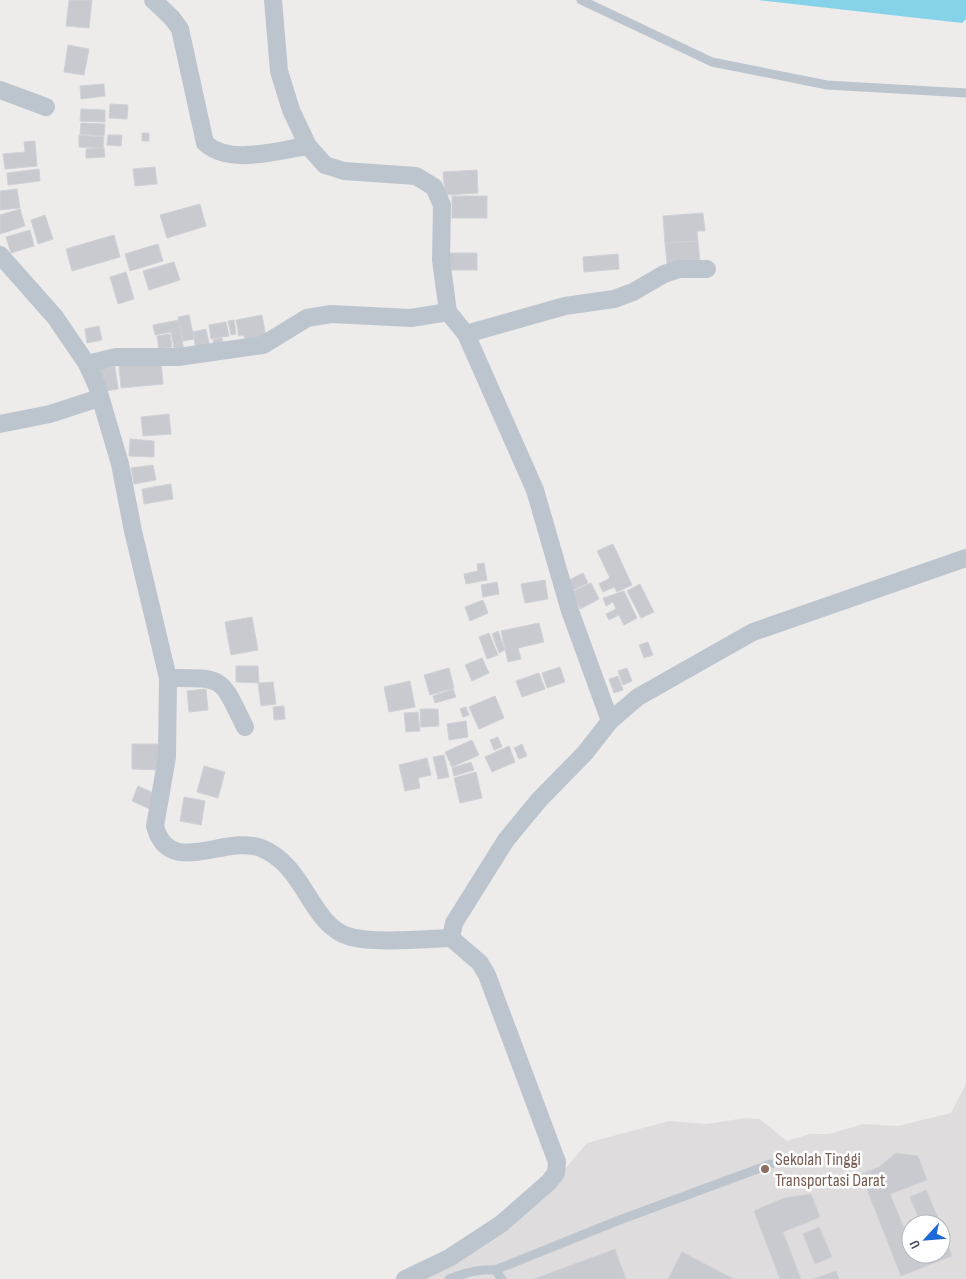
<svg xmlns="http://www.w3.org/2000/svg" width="966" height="1279" viewBox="0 0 966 1279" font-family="'Sofia Sans Condensed',sans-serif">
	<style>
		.education { fill: #dfdcdd; fill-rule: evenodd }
		.water { fill: #86d2e9 }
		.building { fill: #c8cad0; stroke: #cfd1d7 }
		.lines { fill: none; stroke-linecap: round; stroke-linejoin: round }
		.service { stroke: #bcc5ce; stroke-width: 9 }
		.minor { stroke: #bcc5ce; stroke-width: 18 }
		.education-dot { fill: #8d6e63; stroke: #fff; stroke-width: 2 }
		.labels { text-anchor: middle; stroke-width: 5; stroke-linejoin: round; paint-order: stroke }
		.education-label { font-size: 18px; fill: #785e54; stroke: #fff; text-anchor: start }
	</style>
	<rect width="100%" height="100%" fill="#eeebeb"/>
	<path class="education" d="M966,1084V1279H408L542,1196L587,1143L669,1121L707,1124L745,1118L760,1119L787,1141L810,1134H829L863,1124L898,1126L951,1113ZM911,1224H941V1254H911Z"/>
	<polygon class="water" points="758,0 966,0 966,19 962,23"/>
	<g class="building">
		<polygon points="69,0 92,0 89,28 66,26"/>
		<polygon points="68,45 89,49 84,75 64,72"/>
		<polygon points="104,84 105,96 81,99 80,86"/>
		<polygon points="110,104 128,105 127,119 109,118"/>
		<polygon points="81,109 105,110 105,122 80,121"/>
		<polygon points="81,123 105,124 104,136 80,134"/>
		<rect x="142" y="133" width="7" height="8"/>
		<polygon points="79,135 104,137 103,148 79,147"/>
		<polygon points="108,135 122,135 121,146 107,145"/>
		<polygon points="35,141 37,166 5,169 3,154 25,152 24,142"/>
		<polygon points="104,148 105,157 86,158 86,149"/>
		<polygon points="155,167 157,184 135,186 133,169"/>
		<polygon points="39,169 40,181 8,185 7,173"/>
		<polygon points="477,170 478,193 445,195 443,172"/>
		<polygon points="17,189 20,208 0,210 0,191"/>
		<rect x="452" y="196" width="35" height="22"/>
		<polygon points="200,204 206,226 167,238 160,215"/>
		<polygon points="20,209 25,226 0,234 0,215"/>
		<polygon points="703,213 705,231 697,231 698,241 665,243 663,216"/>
		<polygon points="45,215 53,239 38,244 31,220"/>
		<polygon points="30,230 34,246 11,253 6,237"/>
		<polygon points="114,235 120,257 72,271 66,249"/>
		<polygon points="698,241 700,262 667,264 665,243"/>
		<polygon points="158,244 163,261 130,271 125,254"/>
		<rect x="449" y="253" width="28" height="17"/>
		<polygon points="618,254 619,269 584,272 583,257"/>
		<polygon points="174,262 180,280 149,290 143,271"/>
		<polygon points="126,272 134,299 118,304 110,277"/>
		<polygon points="189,315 194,339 183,341 178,317"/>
		<polygon points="262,315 266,337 245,341 244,335 239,336 236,320"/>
		<polygon points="179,320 184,351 175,353 171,332 155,335 153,325"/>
		<polygon points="234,320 236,334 231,335 228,321"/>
		<polygon points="226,322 229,336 211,339 209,325"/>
		<polygon points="99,326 102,340 87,343 85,329"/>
		<polygon points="206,329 210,347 196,350 193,332"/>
		<polygon points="170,334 172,347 159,349 157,336"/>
		<polygon points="222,338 223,346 214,348 213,340"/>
		<polygon points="161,362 163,384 121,388 119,366"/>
		<polygon points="115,367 118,389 100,392 97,370"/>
		<polygon points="169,414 171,434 143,436 141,417"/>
		<polygon points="130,439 154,441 154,457 129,456"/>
		<polygon points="153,465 156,480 134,484 131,468"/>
		<polygon points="171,484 173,499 144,504 142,489"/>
		<polygon points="613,544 632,585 617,592 614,587 603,592 599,584 610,578 597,551"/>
		<polygon points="484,563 487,580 466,584 464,574 478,571 477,564"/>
		<polygon points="583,573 588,583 570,592 565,582"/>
		<polygon points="545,580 548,599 525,603 521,584"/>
		<polygon points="497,582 499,594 483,597 481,585"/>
		<polygon points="591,583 599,599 580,609 572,592"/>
		<polygon points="640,584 654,612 641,618 627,591"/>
		<polygon points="624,591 637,618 624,625 619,615 609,620 606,614 616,609 613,602 606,606 603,598"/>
		<polygon points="483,600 488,613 470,621 465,607"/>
		<polygon points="252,617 258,650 231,655 225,622"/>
		<polygon points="539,623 544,642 518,648 521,659 508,662 501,631"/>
		<polygon points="498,631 505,650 499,653 492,634"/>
		<polygon points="489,633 498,655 487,659 479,637"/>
		<polygon points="648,642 653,655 644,658 639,645"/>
		<polygon points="482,658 489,673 472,681 465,665"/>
		<polygon points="236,666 258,666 259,683 236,682"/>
		<polygon points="560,667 565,682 547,688 542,673"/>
		<polygon points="449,668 454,688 430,695 424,675"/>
		<polygon points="627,668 632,681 623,685 618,671"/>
		<polygon points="539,673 545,689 522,697 516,681"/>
		<polygon points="618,676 623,690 614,693 609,679"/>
		<polygon points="410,681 415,707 389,712 384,687"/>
		<polygon points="273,682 276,704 261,706 258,683"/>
		<polygon points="206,689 208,710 189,712 187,691"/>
		<polygon points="453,689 456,697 435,703 433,696"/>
		<polygon points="495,696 504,718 479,729 469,707"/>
		<polygon points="284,706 285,719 274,720 273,707"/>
		<polygon points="466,707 469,715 463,717 460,709"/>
		<polygon points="420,709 438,709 439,726 421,727"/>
		<polygon points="418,712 420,731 406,732 404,713"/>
		<polygon points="466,721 468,737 449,740 447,724"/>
		<polygon points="498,737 502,747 494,750 490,740"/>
		<polygon points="472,740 479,755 452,767 445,752"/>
		<polygon points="132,744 160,744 159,770 132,769"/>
		<polygon points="522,744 527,756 519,759 514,748"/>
		<polygon points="509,746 515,762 492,772 485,757"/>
		<polygon points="444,755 449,777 438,779 433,757"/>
		<polygon points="427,758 431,775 418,778 420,788 405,791 399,765"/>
		<polygon points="471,762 474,770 454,776 452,768"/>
		<polygon points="204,766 225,772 218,798 197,792"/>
		<polygon points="476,772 482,798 460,803 454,778"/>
		<polygon points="138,786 158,795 152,810 132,801"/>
		<polygon points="184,797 205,801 201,825 180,821"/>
		<polygon points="896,1153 918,1156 927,1180 890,1194 911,1245 911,1254 941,1254 941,1234 943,1233 952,1256 901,1276 861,1174 879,1167"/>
		<polygon points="926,1190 939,1220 921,1224 910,1197"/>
		<polygon points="811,1194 820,1217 783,1232 801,1279 780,1279 754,1211 784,1198"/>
		<polygon points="819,1227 832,1257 815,1264 803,1234"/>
		<polygon points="615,1249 626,1279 534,1279"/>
		<polygon points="682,1252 734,1279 668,1279"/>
		<polygon points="836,1271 839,1279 813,1279"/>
	</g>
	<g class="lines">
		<g class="service">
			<polyline points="581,0 712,62 827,85 966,93"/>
			<polyline points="495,1270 617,1221 771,1164"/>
			<path d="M449,1279C465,1273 478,1269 495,1270L502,1279"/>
		</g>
		<g class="minor">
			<path d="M153,0L172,18L180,29L205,143C230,166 277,150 308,146"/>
			<polyline points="273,0 279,71 291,110 308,146 325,165 344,171 416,176 434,187 442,205 441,260 448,312 466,334 535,490 570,611 610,721"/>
			<polyline points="0,90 46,107"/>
			<path d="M0,255L55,317L87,364L97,386L120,464L133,531L168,678L167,757L155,826C169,879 225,834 261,848C305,865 310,924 348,936C371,944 425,939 451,938L480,963L487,975L557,1162L556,1173L549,1182L501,1224L449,1258L405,1279"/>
			<polyline points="466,334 565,306 614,299 633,292 664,274 679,269 707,269"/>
			<polyline points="87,364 116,357 178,357 263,345 307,318 331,314 411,318 448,312"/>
			<polyline points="0,424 50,414 99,398"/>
			<path d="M168,678C225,678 220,676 245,727"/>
			<polyline points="451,938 454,923 506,840 539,800 585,753 610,721 638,697 753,632 966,558"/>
		</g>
	</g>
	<circle class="education-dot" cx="765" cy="1169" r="5"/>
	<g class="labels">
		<g class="education-label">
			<text x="775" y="1165">Sekolah Tinggi<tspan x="775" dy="21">Transportasi Darat</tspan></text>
		</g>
	</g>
	<g transform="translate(926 1239) rotate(244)"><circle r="24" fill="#ffffff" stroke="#b4b8bc"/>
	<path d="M0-4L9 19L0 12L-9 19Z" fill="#1c69d7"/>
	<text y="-8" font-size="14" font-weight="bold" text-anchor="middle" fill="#444e58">U</text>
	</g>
</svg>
